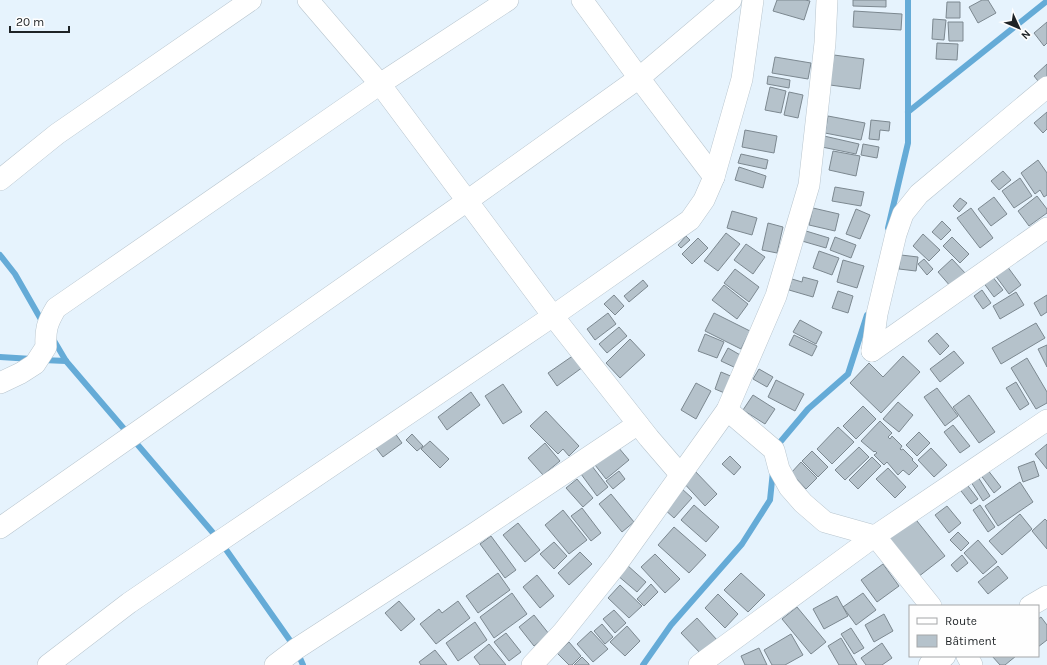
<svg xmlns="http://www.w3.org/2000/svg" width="1047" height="665" viewBox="0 0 1047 665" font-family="Karla,sans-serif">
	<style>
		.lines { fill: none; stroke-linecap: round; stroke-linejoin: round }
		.stream { stroke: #65abd7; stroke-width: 6 }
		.building { fill: #b5c2cb; stroke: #7c8890 }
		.minor-casing { stroke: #b8c5ce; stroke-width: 22 }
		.minor { stroke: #fff; stroke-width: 21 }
	</style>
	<rect width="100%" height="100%" fill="#e6f3fd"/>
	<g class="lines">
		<g class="stream">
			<polyline points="908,112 1047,1"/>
			<polyline points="888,228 908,143 908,0"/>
			<polyline points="0,255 15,274 43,323"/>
			<polyline points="53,339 66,361 220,541 296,649 303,665"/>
			<polyline points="0,357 32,359"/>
			<polyline points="43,360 66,361"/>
			<polyline points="776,447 808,409 848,374 867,315"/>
			<polyline points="643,665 671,625 742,544 770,500 773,471"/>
		</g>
	</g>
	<g class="building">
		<polygon points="777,0 805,0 810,1 804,20 773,11"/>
		<polygon points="853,0 886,0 886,7 853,6"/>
		<polygon points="982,0 988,0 996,13 978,23 969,7"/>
		<polygon points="947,2 960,2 960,18 946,18"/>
		<polygon points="854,11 902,14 901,30 853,27"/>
		<polygon points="933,19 946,20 944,40 932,39"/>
		<polygon points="948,22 963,22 963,41 949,41"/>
		<polygon points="1047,22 1047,43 1044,46 1034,33"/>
		<polygon points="937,43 958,44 957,60 936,59"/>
		<polygon points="834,55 864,59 860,89 830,85"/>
		<polygon points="775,57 811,63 808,79 772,73"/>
		<polygon points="1047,64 1047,81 1042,86 1034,76"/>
		<polygon points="768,76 790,80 789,88 767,84"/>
		<polygon points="770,87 786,91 781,113 765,110"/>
		<polygon points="789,92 803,95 798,118 784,115"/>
		<polygon points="1047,112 1047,129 1043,133 1034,123"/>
		<polygon points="828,116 865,123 861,140 825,133"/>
		<polygon points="871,120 890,122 889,131 880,130 879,140 869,139"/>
		<polygon points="745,130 777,136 774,153 742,147"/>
		<polygon points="824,136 859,144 856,154 822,147"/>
		<polygon points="863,144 879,147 877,158 861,155"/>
		<polygon points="833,151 860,156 856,176 829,170"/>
		<polygon points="741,154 768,160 766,169 738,163"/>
		<polygon points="1038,160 1047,173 1047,195 1044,197 1040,190 1035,194 1021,173"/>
		<polygon points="739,167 766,176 763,188 735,180"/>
		<polygon points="1003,171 1011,180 999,190 991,181"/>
		<polygon points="1020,178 1032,196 1014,208 1002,191"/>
		<polygon points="835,187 864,192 861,206 832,201"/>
		<polygon points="1037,196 1047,209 1047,213 1029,226 1018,211"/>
		<polygon points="994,197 1007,214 991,226 978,209"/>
		<polygon points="960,198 967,203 959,212 953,206"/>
		<polygon points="813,208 839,214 835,231 809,225"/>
		<polygon points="971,208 993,238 980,248 957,218"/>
		<polygon points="856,209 870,215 860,239 846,234"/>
		<polygon points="732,211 757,218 752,235 727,228"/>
		<polygon points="942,221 951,230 941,240 932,232"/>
		<polygon points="768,223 783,227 777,253 762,250"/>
		<polygon points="806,231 829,238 826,248 802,241"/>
		<polygon points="726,233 740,244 718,271 704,261"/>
		<polygon points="923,234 940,250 929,261 913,246"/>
		<polygon points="686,236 690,240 681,248 678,245"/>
		<polygon points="835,237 856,245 851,258 830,250"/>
		<polygon points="952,237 969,254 960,263 943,246"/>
		<polygon points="698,238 708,248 692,264 682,254"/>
		<polygon points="746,244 765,257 753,274 734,260"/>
		<polygon points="819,251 839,258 832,275 813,268"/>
		<polygon points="901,255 918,257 916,271 899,269"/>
		<polygon points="924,259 933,269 927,275 918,264"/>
		<polygon points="952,259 966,274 951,287 938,272"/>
		<polygon points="843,260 864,266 857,288 837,282"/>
		<polygon points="1007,266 1021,285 1009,294 995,275"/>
		<polygon points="735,269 759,287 749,302 724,283"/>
		<polygon points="992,276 1003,290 994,297 983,282"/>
		<polygon points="803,277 818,281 813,297 789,290 792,279 802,282"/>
		<polygon points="643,280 648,286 629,302 624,296"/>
		<polygon points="724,285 748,304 737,319 712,300"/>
		<polygon points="982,290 991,303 983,309 974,296"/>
		<polygon points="838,291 853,296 848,313 832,308"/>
		<polygon points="1016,292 1024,305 1000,319 993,306"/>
		<polygon points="614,295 624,306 615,315 604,304"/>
		<polygon points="1047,295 1047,312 1041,316 1034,303"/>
		<polygon points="608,313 616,324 595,340 587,329"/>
		<polygon points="714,313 750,331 741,349 705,331"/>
		<polygon points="800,320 822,332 816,344 793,332"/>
		<polygon points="1036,323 1045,338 1001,364 992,348"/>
		<polygon points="619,327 627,336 607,353 599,344"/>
		<polygon points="937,333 949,346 940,355 928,341"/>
		<polygon points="705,334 724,342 717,358 698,351"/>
		<polygon points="794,335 817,346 812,356 789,345"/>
		<polygon points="630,339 645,355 620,378 606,363"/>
		<polygon points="1047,345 1047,367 1038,349"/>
		<polygon points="728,348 742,356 736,368 721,361"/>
		<polygon points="954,351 964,363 940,382 930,369"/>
		<polygon points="574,355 583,367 557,386 548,373"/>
		<polygon points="903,356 920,372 881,413 850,383 869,363 883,377"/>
		<polygon points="1027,358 1047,392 1047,403 1036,409 1011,368"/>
		<polygon points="759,369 773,377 767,387 753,379"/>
		<polygon points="721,372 733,377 727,394 715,389"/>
		<polygon points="776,380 804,394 795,411 768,397"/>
		<polygon points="1016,382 1029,404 1020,410 1006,388"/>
		<polygon points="696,383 711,391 696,419 681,410"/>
		<polygon points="503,384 522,412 503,424 485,396"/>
		<polygon points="937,388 958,416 945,426 924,397"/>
		<polygon points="471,392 480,405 447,430 438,417"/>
		<polygon points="753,395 775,409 765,424 743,410"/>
		<polygon points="969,395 995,432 979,443 953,407"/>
		<polygon points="898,402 913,415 899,432 883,419"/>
		<polygon points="863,406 876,419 856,439 843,426"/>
		<polygon points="546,411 579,446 569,456 563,449 558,454 530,426"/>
		<polygon points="880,421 892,433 888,437 890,439 892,436 902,446 900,449 901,450 903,449 913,459 912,460 918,466 909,475 903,470 898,475 887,462 884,465 874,455 877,453 875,451 874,452 861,441"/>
		<polygon points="953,425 970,446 960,453 944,432"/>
		<polygon points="838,427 854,442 832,464 817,449"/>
		<polygon points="392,429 402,443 383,457 373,444"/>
		<polygon points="919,432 930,443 917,456 906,445"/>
		<polygon points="412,434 423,446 417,451 406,440"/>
		<polygon points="430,441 449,459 440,468 421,449"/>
		<polygon points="545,443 560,461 543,475 528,458"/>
		<polygon points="1047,444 1047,469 1035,454"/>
		<polygon points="618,447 629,460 606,479 595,465"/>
		<polygon points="859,447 869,457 845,480 835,470"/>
		<polygon points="931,448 947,465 934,477 918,460"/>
		<polygon points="812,451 828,467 818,477 802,461"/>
		<polygon points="730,456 741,467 734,475 722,464"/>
		<polygon points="872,457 881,466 858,489 849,480"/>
		<polygon points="1034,461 1039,476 1023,482 1018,467"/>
		<polygon points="801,462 817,478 806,489 791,473"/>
		<polygon points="592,466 608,487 597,496 581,474"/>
		<polygon points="888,468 906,487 895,498 876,479"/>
		<polygon points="693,469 717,494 705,506 681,480"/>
		<polygon points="987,469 1001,487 994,493 980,474"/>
		<polygon points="619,471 625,479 613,489 606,481"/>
		<polygon points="978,477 990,496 983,501 971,482"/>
		<polygon points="577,479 593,498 583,507 566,488"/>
		<polygon points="965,482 978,499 971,504 958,487"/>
		<polygon points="1020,482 1033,502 998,526 985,506"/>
		<polygon points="681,488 692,498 674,518 662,507"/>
		<polygon points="611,494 634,522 622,532 599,504"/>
		<polygon points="694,505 719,527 706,542 681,520"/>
		<polygon points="980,505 995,527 988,532 973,510"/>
		<polygon points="947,506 961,523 949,533 935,515"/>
		<polygon points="582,508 601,533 591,541 571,516"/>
		<polygon points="563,510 587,540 569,554 545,525"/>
		<polygon points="1020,514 1032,529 1002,555 989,541"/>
		<polygon points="913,516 945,556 918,577 886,538"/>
		<polygon points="1045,519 1047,521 1047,549 1032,531"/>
		<polygon points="518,523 540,550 525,562 503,535"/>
		<polygon points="674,527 706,555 689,573 658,545"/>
		<polygon points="958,532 969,543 961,551 950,540"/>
		<polygon points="491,536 516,570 505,578 480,544"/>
		<polygon points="978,540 997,562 983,574 964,553"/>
		<polygon points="554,542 567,556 554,569 540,554"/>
		<polygon points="580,552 592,564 569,585 558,573"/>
		<polygon points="655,554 680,579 665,593 641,567"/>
		<polygon points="962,555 968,563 957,572 951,565"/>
		<polygon points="883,564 899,586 877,602 861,580"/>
		<polygon points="627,565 646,582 637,592 617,575"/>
		<polygon points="998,566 1008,578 988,594 978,582"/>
		<polygon points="498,573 510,590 478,613 466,596"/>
		<polygon points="741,573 765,595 748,612 724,590"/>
		<polygon points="537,575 554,596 540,608 523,587"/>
		<polygon points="651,584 658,592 644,606 637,599"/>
		<polygon points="620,585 642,606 629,618 608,598"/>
		<polygon points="512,593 527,614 494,638 480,617"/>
		<polygon points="863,593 876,610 856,625 843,607"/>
		<polygon points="718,594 738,614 725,628 705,608"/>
		<polygon points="837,596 848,616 824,629 813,609"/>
		<polygon points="399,601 415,619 401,631 385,613"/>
		<polygon points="458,601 470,618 436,644 420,624 439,609 442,613"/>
		<polygon points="797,607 826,642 811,654 782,619"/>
		<polygon points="614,610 626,623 615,633 603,619"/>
		<polygon points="884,614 893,631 874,642 865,625"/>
		<polygon points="534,615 549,634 534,646 519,627"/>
		<polygon points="1041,617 1047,625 1047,640 1038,647 1038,619"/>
		<polygon points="697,618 718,641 702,655 681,633"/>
		<polygon points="475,622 487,640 458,661 446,643"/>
		<polygon points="602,624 613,637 605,644 594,631"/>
		<polygon points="627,626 640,641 625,656 610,642"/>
		<polygon points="851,628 864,648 854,654 841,634"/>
		<polygon points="591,631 608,649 593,662 577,644"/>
		<polygon points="506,633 521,652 509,661 494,642"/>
		<polygon points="791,634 803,655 785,665 772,665 764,650"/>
		<polygon points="841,638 857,665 839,665 828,646"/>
		<polygon points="569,642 581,656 572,665 569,665 557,653"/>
		<polygon points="882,643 892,658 882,665 866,665 861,658"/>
		<polygon points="489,644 506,665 480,665 474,657"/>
		<polygon points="759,648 767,665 745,665 741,656"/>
		<polygon points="435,650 447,665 421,665 419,662"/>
		<polygon points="992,656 1016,656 1005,665 1000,665"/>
		<polygon points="582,657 589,664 589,665 574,665"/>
	</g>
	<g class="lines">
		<g class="minor-casing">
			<g id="minor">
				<polyline points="308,0 380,84 553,316 649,438 680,474"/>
				<polyline points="582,0 639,78 714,177"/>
				<polyline points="0,180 57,134 251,0"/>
				<polyline points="872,351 877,314 896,234 903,214 919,194 1047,87"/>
				<polyline points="872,351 1047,228"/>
				<path d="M0,383L21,373L35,364L46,347C45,330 47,323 56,308L380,84L508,0"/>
				<polyline points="727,410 774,450 779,469 789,487 803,503 825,522 875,536 931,606"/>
				<polyline points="0,528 467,201 639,78 731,0"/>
				<polyline points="1030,606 1047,596"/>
				<polyline points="967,656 972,665"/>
				<polyline points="48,665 129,603 220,541 553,316 690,220 704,200 714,177 742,79 753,0"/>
				<polyline points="275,665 296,649 475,533 638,424"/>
				<polyline points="532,665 562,633 617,564 727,410 776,296 809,185 825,43 827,0"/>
				<polyline points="699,665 875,536 1047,420"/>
				<polyline points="929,665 945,656"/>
			</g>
		</g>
		<use href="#minor" class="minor"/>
	</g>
	<rect x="909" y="605" width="130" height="52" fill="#fefefe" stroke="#a4a6a8"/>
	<rect x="917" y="618" width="20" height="6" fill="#ffffff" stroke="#a4a6a8"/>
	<text x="945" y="625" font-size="12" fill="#1e2326">Route</text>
	<rect x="917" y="635" width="20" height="12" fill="#b5c2cb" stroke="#a4a6a8"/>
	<text x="945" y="645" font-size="12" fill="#1e2326">Bâtiment</text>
	<g transform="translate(1019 28) rotate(134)" stroke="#fefefe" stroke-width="3" paint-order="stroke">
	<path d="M0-3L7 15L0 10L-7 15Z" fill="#1e2326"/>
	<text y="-6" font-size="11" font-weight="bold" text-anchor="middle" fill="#1e2326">N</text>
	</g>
	<path d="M10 26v6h59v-6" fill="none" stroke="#1e2326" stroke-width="2"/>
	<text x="16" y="26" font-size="12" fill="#1e2326" stroke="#fefefe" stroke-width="3" paint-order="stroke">20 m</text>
</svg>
